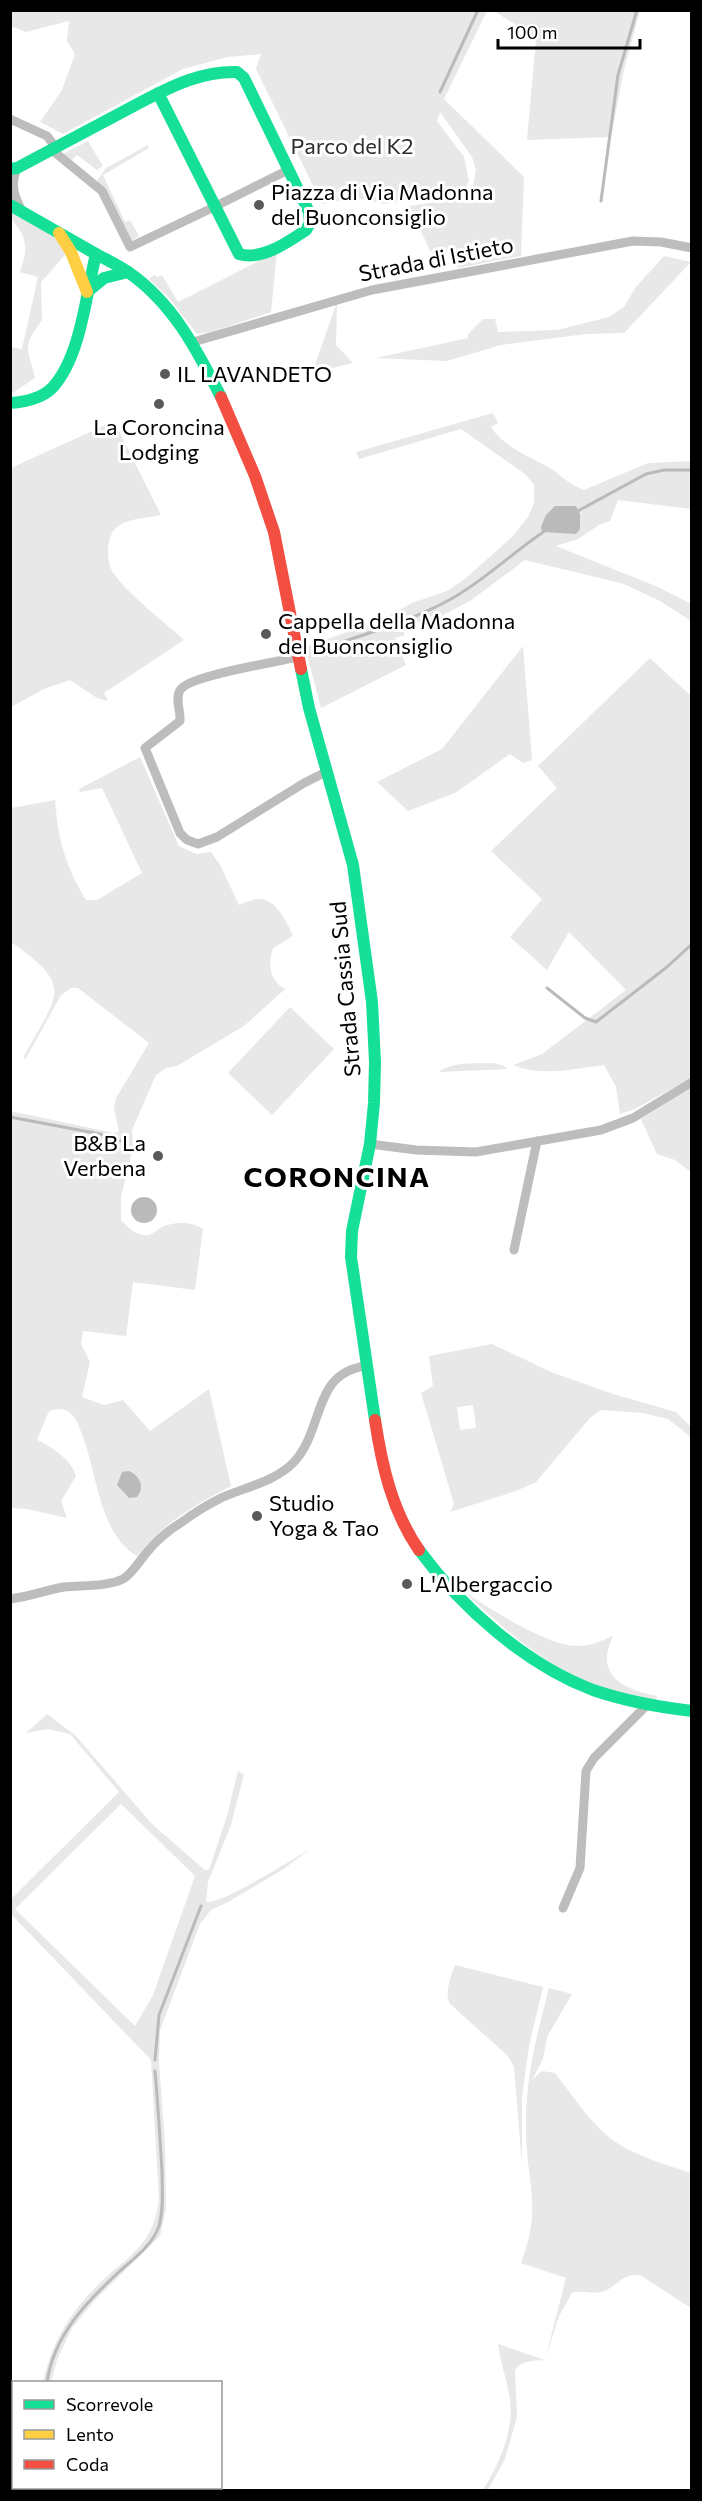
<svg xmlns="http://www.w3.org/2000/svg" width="702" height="2501" viewBox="0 0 702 2501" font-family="Commissioner,sans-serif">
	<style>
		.green { fill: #e8e8e8; fill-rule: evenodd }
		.water { fill: #bababa }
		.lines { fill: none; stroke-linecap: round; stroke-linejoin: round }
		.stream { stroke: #bababa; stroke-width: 3 }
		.street { stroke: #bdbdbd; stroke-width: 9 }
		.fast { stroke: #16e098; stroke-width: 12 }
		.slow { stroke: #ffcf43; stroke-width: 12 }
		.jam { stroke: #f24e42; stroke-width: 12 }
		.poi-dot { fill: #595959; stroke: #fff; stroke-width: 2 }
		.labels { text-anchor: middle; stroke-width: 6; stroke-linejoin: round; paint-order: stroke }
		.park-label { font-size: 22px; fill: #2d2d2d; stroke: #fff }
		.poi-label { font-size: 22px; fill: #000; stroke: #fff; text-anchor: start }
		.street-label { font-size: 22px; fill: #000; stroke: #fff }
		.district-label { font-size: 28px; font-weight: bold; letter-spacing: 1.5px; fill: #000; stroke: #fff }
	</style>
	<rect width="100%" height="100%" fill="#fff"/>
	<g class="green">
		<polygon points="10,11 487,11 444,99 524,177 521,256 458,268 452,249 430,251 410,206 464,198 469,194 473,186 476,170 472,157 440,112 437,121 464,157 469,181 465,189 452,195 384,204 357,198 322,204 256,69 261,54 228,57 183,69 63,134 40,122 62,90 75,54 67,41 69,21 26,32 11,26"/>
		<polygon points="494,11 640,11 624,70 611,137 527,140 536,38"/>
		<polygon points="88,141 103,166 97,170 77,155 72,160 63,154"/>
		<polygon points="148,145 149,148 103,175 125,222 130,220 139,236 131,241 105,189 97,181 106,168"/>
		<path d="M11,212L54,236L66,254L41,282L42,320C21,349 28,347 35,378L11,394V347L22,349L38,277L20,272C25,257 29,244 19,229C15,223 11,220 11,212Z"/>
		<polygon points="277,252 271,312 211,332 197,334 169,298 149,279 154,275 157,277 162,275 178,302"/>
		<polygon points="664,256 691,262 624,333 586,334 501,345 447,361 376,358 468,338 468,334 483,319 495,319 498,332 557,330 609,317 624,307 636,287"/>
		<polygon points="337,302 336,345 353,363 312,373"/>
		<path d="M493,413L498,423L491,427C504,448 532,457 553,470C565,479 570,485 584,490L648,463L691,461V509L618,500L610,521L599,525L578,539L556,546L658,587L691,604V621L660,601L624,584L525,560L470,601L439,617L402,627L405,635L395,638L406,665L321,708L305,647L381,620L412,603L447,591L466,578L512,537L528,517L534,503V485L525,474L461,429L359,459L356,452Z"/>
		<path d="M114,421L161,515C148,518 128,518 117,527C106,536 105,562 114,574C133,599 161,619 184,640L104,693L108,701L97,698L70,680L44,689L11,707V468Z"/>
		<polygon points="523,646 532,760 523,763 510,754 455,793 408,811 377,782 442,749"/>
		<path d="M650,658L691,696V1078L635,1109L620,1114L616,1087L604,1065C573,1069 542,1077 513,1065L542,1054L626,990L569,932L547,970L510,937L542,899L491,851L557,788L538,766Z"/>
		<path d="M140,757L179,846L196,854L211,852L220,865L239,905C245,903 252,899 258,899C276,898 287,922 293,936L273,948C268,965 269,980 285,989L244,1026L177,1066L166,1068L156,1075L132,1130L133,1148L121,1197V1220C128,1227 137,1237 149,1235C153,1234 158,1229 162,1227C174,1222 191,1221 203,1229L195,1290L133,1282L126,1336L83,1331L81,1344L90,1362L82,1397L104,1405L123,1400L150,1431L209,1389L231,1486C196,1504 162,1524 137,1556C99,1535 97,1470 81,1432C79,1425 76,1418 70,1413C63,1407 57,1409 49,1411L37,1440C51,1446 72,1460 76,1476L61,1501L67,1518L27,1509L11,1508L10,1111L114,1133L119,1132L114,1108L116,1098L149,1043L78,988H71L61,995L25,1060L24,1056C57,995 76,987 11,942V808L55,800C58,840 65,865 86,900H97L142,873L102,788L80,792L79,789Z"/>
		<polygon points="290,1007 334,1049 272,1115 228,1073"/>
		<path d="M493,1063L504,1066L507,1069L439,1072C454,1061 476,1064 493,1063Z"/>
		<polygon points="691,1087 691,1172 675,1160 657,1154 641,1119"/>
		<path d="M492,1344L551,1372L613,1394L676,1412L691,1427V1437L668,1419L643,1413L601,1410L590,1418L536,1482L516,1491L450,1512L454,1504L421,1393L433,1386L429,1356ZM473,1405L476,1428L460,1430L457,1407Z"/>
		<path d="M463,1591C489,1608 547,1646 577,1646C590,1646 601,1641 613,1636C594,1675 623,1690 657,1696L656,1700C632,1696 607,1692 585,1681C538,1660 500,1625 463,1591Z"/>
		<path d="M47,1714L75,1735L153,1825L205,1870H208L210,1867L227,1816L238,1771L244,1774L231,1825L208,1882L206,1902C222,1905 290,1860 309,1850L282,1870L228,1902L211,1910L200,1924L160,2030L159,2062L165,2143L166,2209L160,2236L96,2299L72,2328L57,2360L51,2382H43C51,2346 67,2317 93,2290C124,2257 154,2249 159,2198L151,2060L11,1914V1899L119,1792L70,1734L48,1729L26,1733ZM121,1804L195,1876L153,1995L135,2026L15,1909Z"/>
		<path d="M455,1965L543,1987L529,2046L522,2097V2166L514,2067L508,2056L450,2004C444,1992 451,1977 455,1965Z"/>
		<path d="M549,1988L572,1994L547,2037L543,2059L532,2080L542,2071L555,2073C573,2096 592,2126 617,2143C639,2157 667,2165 691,2173V2308L640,2275C621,2273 617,2288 601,2292C591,2294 581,2290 572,2293L559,2316L545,2360C532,2361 523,2360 515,2370L517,2417L505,2459L488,2490H483C500,2461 516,2428 509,2394C506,2377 500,2360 498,2344L545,2360L566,2278L521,2263C543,2206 526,2183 526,2128C525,2080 537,2034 549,1988Z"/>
	</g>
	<g class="water">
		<polygon points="555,506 576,506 580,514 580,529 576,534 542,532 541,527 546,515"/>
		<circle cx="144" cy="1210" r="13"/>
		<path d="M129,1471C140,1476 145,1487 137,1497L129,1498L117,1485L122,1472Z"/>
	</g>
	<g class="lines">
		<g class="stream">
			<polyline points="440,92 478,10"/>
			<polyline points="601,201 618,75 637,10"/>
			<polyline points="576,512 646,474 664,470 692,470"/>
			<path d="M312,652C358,636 408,623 451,599C485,580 513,552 545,531"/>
			<polyline points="547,988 585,1018 596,1022 667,967 692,944"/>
			<polyline points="10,1117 100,1134 125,1142"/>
			<polyline points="155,2060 159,2015 201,1906"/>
			<path d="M47,2382C54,2335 86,2302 121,2270C135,2258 153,2244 159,2226C164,2209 162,2189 162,2171C160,2138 158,2104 155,2071"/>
			<polyline points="39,2490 39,2488"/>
		</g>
		<g class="street">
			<polyline points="10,119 47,136 56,148"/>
			<polyline points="52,150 102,191 130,247 210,209"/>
			<path d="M17,168C10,185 14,196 22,211"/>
			<polyline points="218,205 284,172"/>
			<polyline points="193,342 372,290 633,241 661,242 692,248"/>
			<path d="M298,657C278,662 191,675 181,689C174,697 181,711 180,721L145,748L180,833L187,840L198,844L217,837L304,783L326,772"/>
			<polyline points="370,1144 416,1150 476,1152 601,1130 633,1118 692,1082"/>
			<polyline points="514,1250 537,1141"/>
			<path d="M10,1599C29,1597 46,1590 64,1587C82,1585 106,1587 123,1579C132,1574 140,1560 147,1552C157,1540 169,1530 182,1522C194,1513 207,1505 221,1498C245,1487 275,1482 294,1462C325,1428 312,1373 366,1366"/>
			<polyline points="563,1908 580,1868 586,1771 594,1758 647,1705"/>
		</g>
		<g class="fast">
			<path d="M10,169L17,168L145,100C174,85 203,71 237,72L244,78L309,212L310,223L306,230C288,242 262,261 239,254L158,93"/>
			<polyline points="10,205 96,254"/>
			<polyline points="87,292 104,278 128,272"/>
			<path d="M10,403C25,402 42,399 53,387C81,356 86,294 96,254C107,260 118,265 128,272C173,303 197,350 221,397"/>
			<polyline points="301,669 309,708 353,865 372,1002 375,1062 374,1103 370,1144 352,1231 351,1257 375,1420"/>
			<path d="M419,1550C462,1608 525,1664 593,1690C625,1701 658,1707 692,1711"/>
		</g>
		<polyline class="slow" points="59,233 71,252 87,292"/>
		<g class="jam">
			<polyline points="221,397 255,476 274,532 301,669"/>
			<path d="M375,1420C382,1466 392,1511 419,1550"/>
		</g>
	</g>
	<g class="poi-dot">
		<circle cx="259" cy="205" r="6"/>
		<circle cx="165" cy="374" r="6"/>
		<circle cx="159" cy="404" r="6"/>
		<circle cx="266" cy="634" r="6"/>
		<circle cx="158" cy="1156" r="6"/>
		<circle cx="257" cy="1516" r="6"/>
		<circle cx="407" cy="1584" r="6"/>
	</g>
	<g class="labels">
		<g class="park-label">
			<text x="352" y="154">Parco del K2</text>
		</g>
		<g class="poi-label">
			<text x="271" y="200">Piazza di Via Madonna<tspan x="271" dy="25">del Buonconsiglio</tspan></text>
			<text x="177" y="382">IL LAVANDETO</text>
			<text x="159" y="435" text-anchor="middle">La Coroncina<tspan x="159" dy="25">Lodging</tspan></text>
			<text x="278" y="629">Cappella della Madonna<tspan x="278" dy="25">del Buonconsiglio</tspan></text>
			<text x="146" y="1151" text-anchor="end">B&amp;B La<tspan x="146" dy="25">Verbena</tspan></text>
			<text x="269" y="1511">Studio<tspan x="269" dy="25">Yoga &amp; Tao</tspan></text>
			<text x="419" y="1592">L'Albergaccio</text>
		</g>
		<g class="street-label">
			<text transform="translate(436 259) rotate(-11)" y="8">Strada di Istieto</text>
			<text transform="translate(345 989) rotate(-95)" y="8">Strada Cassia Sud</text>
		</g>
		<g class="district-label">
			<text x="337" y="1187">CORONCINA</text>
		</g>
	</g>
	<rect width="702" height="2501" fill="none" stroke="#000000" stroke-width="24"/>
	<rect x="12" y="2381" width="210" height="108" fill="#ffffff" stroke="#999999" stroke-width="1.5"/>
	<rect x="24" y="2400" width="30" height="9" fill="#16e098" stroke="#999999" stroke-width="1.5"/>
	<text x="66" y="2411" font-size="18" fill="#000000">Scorrevole</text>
	<rect x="24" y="2430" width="30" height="9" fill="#ffcf43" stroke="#999999" stroke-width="1.5"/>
	<text x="66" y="2441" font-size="18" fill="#000000">Lento</text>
	<rect x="24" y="2460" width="30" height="9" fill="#f24e42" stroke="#999999" stroke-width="1.5"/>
	<text x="66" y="2471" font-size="18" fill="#000000">Coda</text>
	<path d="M498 39v9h142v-9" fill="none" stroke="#000000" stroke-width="3"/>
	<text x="507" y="39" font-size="18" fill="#000000" stroke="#ffffff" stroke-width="4.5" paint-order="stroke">100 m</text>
</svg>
